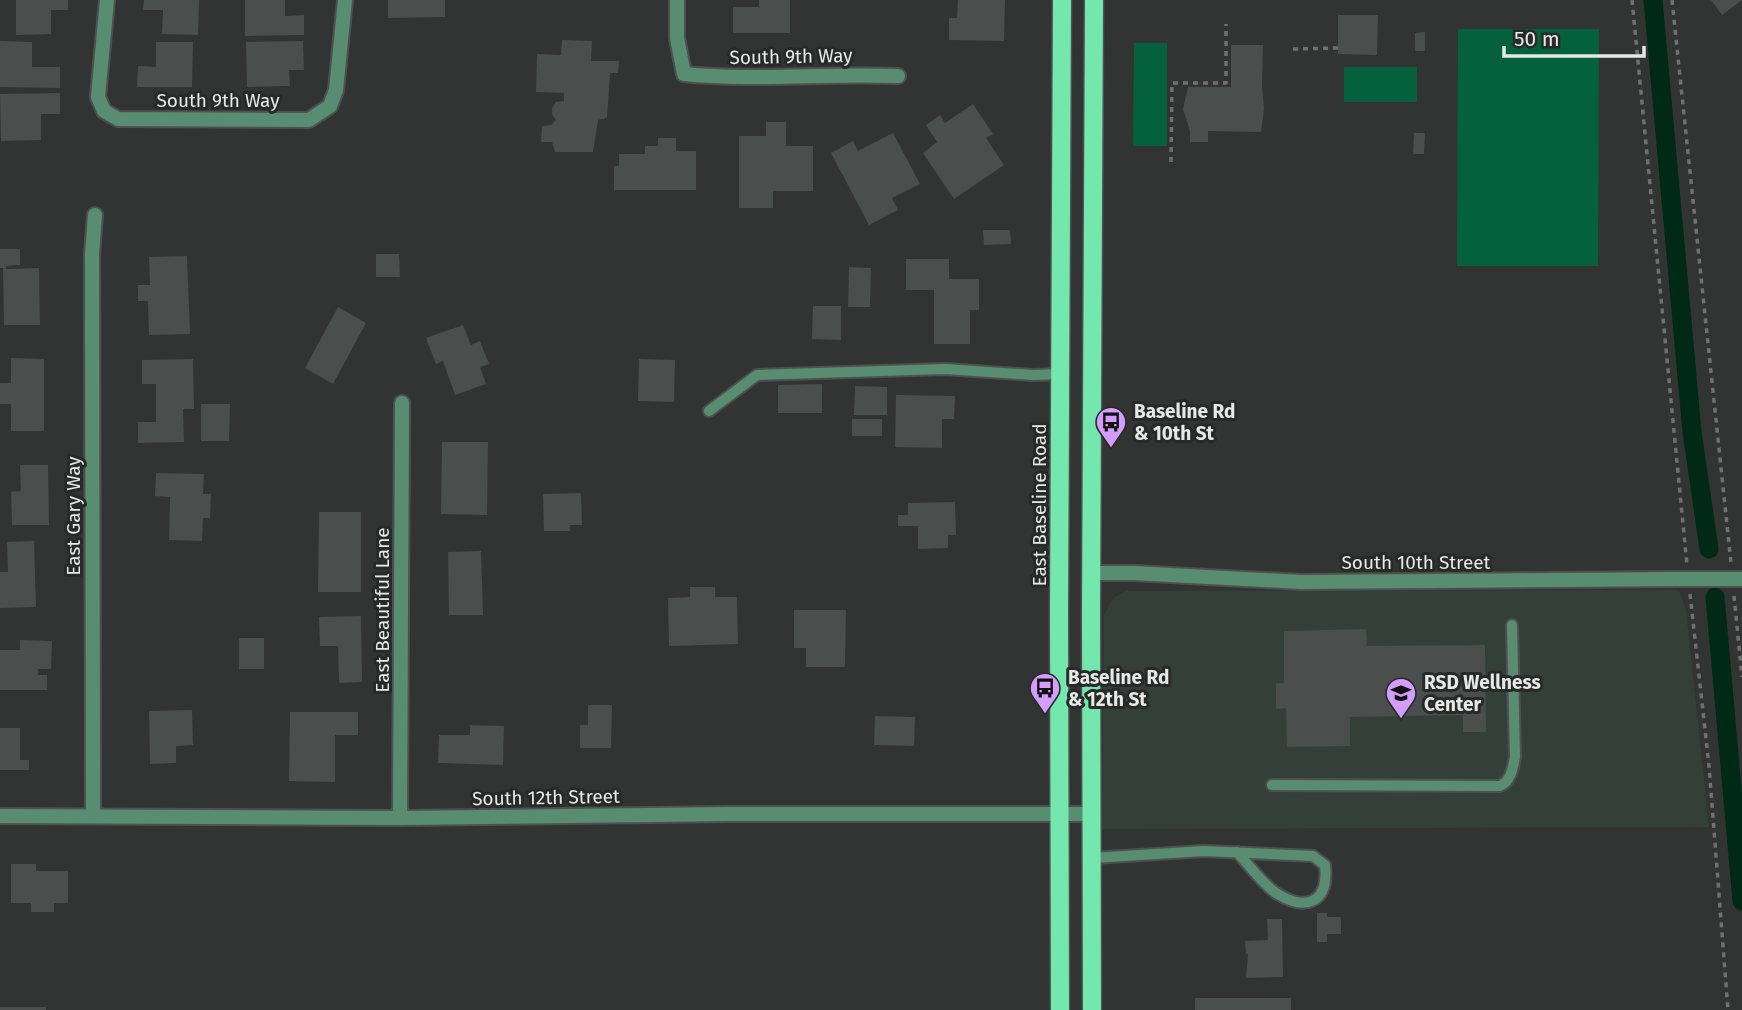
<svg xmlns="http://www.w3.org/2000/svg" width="1742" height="1010" viewBox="0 0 1742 1010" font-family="'Fira Sans',sans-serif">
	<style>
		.built { fill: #353f39 }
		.green { fill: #05603e }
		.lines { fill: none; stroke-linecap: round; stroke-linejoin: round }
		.canal { stroke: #002917; stroke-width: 19 }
		.building { fill: #4a4e4c }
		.service-casing { stroke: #4e514f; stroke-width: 14 }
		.minor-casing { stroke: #4e514f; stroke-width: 18 }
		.primary-casing { stroke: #4e514f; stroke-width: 21 }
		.path { stroke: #6f7170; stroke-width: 3.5; stroke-dasharray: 5 5; stroke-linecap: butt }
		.service { stroke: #598d72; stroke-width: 10 }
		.minor { stroke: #598d72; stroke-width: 14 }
		.primary { stroke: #73e7ae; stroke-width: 18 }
		.minor-bridge-casing { stroke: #4e514f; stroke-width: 18; stroke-linecap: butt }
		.minor-bridge { stroke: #598d72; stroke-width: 14 }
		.labels { text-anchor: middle; stroke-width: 6; stroke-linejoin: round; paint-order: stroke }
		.street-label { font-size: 19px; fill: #e7e9e8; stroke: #272a28 }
		.poi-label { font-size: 19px; font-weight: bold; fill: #e7e9e8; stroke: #272a28; text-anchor: start }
	</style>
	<rect width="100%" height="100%" fill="#313432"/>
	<polygon class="built" points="1679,590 1686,610 1709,827 1102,829 1104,615 1113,598 1127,591"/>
	<g class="green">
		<polygon points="1458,29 1599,29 1598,266 1457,266"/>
		<polygon points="1134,43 1167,43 1167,146 1133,146"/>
		<rect x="1344" y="67" width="73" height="35"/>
	</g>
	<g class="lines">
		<g class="canal">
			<polyline points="1653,0 1692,432 1709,549"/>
			<polyline points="1715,597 1742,901"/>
		</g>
	</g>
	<g class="building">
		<polygon points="16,0 68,0 68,10 51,10 51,34 16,35"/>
		<polygon points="144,0 199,0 198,35 162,34 163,10 143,10"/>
		<polygon points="245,0 285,0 285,16 304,15 304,35 245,36"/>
		<polygon points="388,0 445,0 445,17 388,18"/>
		<polygon points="759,0 790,0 790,33 733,33 733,7 759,7"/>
		<polygon points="958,0 1005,0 1004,41 949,40 949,18 957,18"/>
		<polygon points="1711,0 1742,0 1722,15"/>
		<polygon points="1338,15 1378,15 1377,55 1338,54"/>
		<polygon points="1425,32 1425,51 1415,51 1415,33"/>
		<polygon points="562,40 592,41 591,61 619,61 618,73 610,73 607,118 598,120 593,152 555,152 552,142 541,142 542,126 551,125 556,120 552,114 552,108 556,102 564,101 564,93 536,92 537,54 561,55"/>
		<polygon points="0,41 32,42 32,67 60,67 60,88 0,87"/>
		<polygon points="303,41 304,70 289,70 290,86 247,87 246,42"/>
		<polygon points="156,42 193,42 192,87 137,87 138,66 156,67"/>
		<polygon points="1231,45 1263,45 1262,86 1264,109 1261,132 1208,131 1208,142 1190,142 1190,131 1183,109 1188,87 1231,87"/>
		<polygon points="60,93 60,114 41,114 41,140 1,141 0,94"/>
		<polygon points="973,104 993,134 986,138 1004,165 954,199 923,153 937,142 926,125 940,115 945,123"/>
		<polygon points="766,122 786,122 786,146 813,146 813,191 773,191 773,208 739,208 739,136 766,136"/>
		<polygon points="893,133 920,184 892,198 898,210 869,225 831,153 853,141 858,151"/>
		<polygon points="1414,133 1425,133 1424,154 1413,154"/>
		<polygon points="658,138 676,138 676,151 696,151 696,190 614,190 614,166 619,166 619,154 645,154 645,146 658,146"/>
		<polygon points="983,230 1010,230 1011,244 984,245"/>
		<polygon points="0,249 20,249 20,265 6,266 6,269 39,268 40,325 4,325 3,268 0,268"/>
		<polygon points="376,254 399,254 400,277 376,277"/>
		<polygon points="187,256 190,334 149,335 148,301 138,301 138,285 150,285 149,257"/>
		<polygon points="906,259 949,259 949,279 979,279 979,310 970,310 970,344 934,344 934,290 906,290"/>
		<polygon points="849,267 871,268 870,307 848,307"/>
		<polygon points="813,306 841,306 841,340 812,339"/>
		<polygon points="338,307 366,323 333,384 305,368"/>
		<polygon points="463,325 471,345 480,341 489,364 480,367 486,384 455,395 443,361 436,364 426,338"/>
		<polygon points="11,358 44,359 44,431 11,431 11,404 0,404 0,383 11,383"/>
		<polygon points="193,359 194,409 183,409 184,442 138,443 138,422 156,422 156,384 142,384 142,360"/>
		<polygon points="639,359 675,360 674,402 638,401"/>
		<polygon points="822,384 822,413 778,413 778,385"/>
		<polygon points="855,386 887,387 887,415 854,415"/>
		<polygon points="896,395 955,396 954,419 942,419 942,448 895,447"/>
		<polygon points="201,404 230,404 229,441 201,441"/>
		<rect x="852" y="419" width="30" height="17"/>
		<polygon points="442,442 488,442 487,515 441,514"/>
		<polygon points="20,465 48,465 49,525 12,525 11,492 21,491"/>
		<polygon points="156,473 204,474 203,494 211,494 210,518 203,518 202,541 169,540 170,497 155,496"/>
		<polygon points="581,493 582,525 570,525 570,531 544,531 543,494"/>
		<polygon points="955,502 956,535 948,535 948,548 918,549 918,526 898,526 898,515 908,515 908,503"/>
		<polygon points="319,512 361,512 361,592 318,592"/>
		<polygon points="34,541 36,607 0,608 0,572 8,572 7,542"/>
		<polygon points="481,551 483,615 449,615 448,552"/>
		<polygon points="690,587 715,587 715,597 737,597 738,644 669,646 668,598 690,597"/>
		<polygon points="794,610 846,610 845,667 806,667 806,648 794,648"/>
		<polygon points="361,616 362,682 339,683 338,646 320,646 319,617"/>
		<polygon points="1366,629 1367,646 1485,645 1486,732 1463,732 1463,715 1350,717 1350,746 1287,747 1286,708 1276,709 1276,683 1284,683 1284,631"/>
		<rect x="239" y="638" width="25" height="31"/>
		<polygon points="20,640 52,641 51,669 38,669 38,675 47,675 47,690 0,690 0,650 20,650"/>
		<polygon points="588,705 612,705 611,748 580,748 580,725 588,725"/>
		<polygon points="192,710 193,745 176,746 176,763 150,764 149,711"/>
		<polygon points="290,712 358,712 358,735 335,735 335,782 289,781"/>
		<polygon points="875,716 915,717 914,746 874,745"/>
		<polygon points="470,725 504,726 503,765 438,763 439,735 470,735"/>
		<polygon points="0,728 20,728 20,760 29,760 29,770 0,770"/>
		<polygon points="11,864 36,864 36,871 68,871 68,903 54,903 54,912 31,912 31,903 11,903"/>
		<polygon points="1317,913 1327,913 1327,917 1341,917 1341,934 1327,934 1327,942 1317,942"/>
		<polygon points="1267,919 1282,919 1283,977 1246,978 1248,954 1246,954 1245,941 1268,940"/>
		<rect x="1195" y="998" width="96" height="12"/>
		<rect x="0" y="1007" width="46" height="3"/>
	</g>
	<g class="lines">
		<g class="service-casing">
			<g id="service">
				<polyline points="709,411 757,375 945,369 1033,375 1060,374"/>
				<path d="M1272,785L1500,786C1511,781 1513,768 1515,757L1512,625"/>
				<path d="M1092,858L1204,851L1313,856L1325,865C1329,903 1306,912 1276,893C1262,883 1249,865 1237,852"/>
			</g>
		</g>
		<g class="minor-casing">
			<g id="minor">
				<polyline points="107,0 98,97 104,111 118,119 309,120 330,106 336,90 345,0"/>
				<path d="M677,0V38L684,74C755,81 827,73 898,76"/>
				<polyline points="1091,573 1134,573 1301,582 1678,579"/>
				<polyline points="0,816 400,818 729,814 1092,814"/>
				<polyline points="93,816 92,254 95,215"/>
				<polyline points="400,818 402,403"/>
			</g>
		</g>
		<g class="primary-casing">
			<g id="primary">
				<polyline points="1060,1010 1059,615 1062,0"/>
				<polyline points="1092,1010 1091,614 1094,0"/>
			</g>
		</g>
		<g class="path">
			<polyline points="1632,0 1687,565"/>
			<polyline points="1672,0 1731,563"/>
			<polyline points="1293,49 1338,48"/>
			<polyline points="1171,162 1172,83 1226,83 1226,24"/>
			<polyline points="1690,594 1709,766 1728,1010"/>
			<polyline points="1734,596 1742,677"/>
		</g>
		<use href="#service" class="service"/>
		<use href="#minor" class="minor"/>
		<use href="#primary" class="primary"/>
		<g class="minor-bridge-casing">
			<polyline id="minor-bridge" points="1678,579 1742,579"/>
		</g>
		<use href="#minor-bridge" class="minor-bridge"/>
	</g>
	<defs>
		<g id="bus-pin" transform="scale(1.575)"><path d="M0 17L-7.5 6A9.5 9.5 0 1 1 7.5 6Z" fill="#d49cfc" stroke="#272a28"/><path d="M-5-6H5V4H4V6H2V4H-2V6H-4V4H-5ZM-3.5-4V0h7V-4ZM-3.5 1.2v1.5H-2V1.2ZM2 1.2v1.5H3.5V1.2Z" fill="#111"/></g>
		<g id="school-pin" transform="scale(1.575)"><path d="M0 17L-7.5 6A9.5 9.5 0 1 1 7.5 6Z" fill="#d49cfc" stroke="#272a28"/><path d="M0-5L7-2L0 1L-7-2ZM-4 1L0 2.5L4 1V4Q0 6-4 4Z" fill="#111"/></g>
	</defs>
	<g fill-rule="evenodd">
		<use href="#bus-pin" x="1111" y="422"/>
		<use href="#bus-pin" x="1045" y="688"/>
		<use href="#school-pin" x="1401" y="693"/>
	</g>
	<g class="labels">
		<g class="street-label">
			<text transform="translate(791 56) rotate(-1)" y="7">South 9th Way</text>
			<text x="218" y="107">South 9th Way</text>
			<text transform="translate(1039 505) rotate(-90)" y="7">East Baseline Road</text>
			<text transform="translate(73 516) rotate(-90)" y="7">East Gary Way</text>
			<text x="1416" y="569">South 10th Street</text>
			<text transform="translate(382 610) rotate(-90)" y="7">East Beautiful Lane</text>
			<text transform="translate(546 797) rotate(-1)" y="7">South 12th Street</text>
		</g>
		<g class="poi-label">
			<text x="1134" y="418">Baseline Rd<tspan x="1134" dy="22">&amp; 10th St</tspan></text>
			<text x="1068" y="684">Baseline Rd<tspan x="1068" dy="22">&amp; 12th St</tspan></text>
			<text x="1424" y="689">RSD Wellness<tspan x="1424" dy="22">Center</tspan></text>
		</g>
	</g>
	<path d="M1504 46v10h140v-10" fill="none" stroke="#e7e9e8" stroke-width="3.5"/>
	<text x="1514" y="46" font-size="21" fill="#e7e9e8" stroke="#272a28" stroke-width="5" paint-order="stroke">50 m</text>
</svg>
